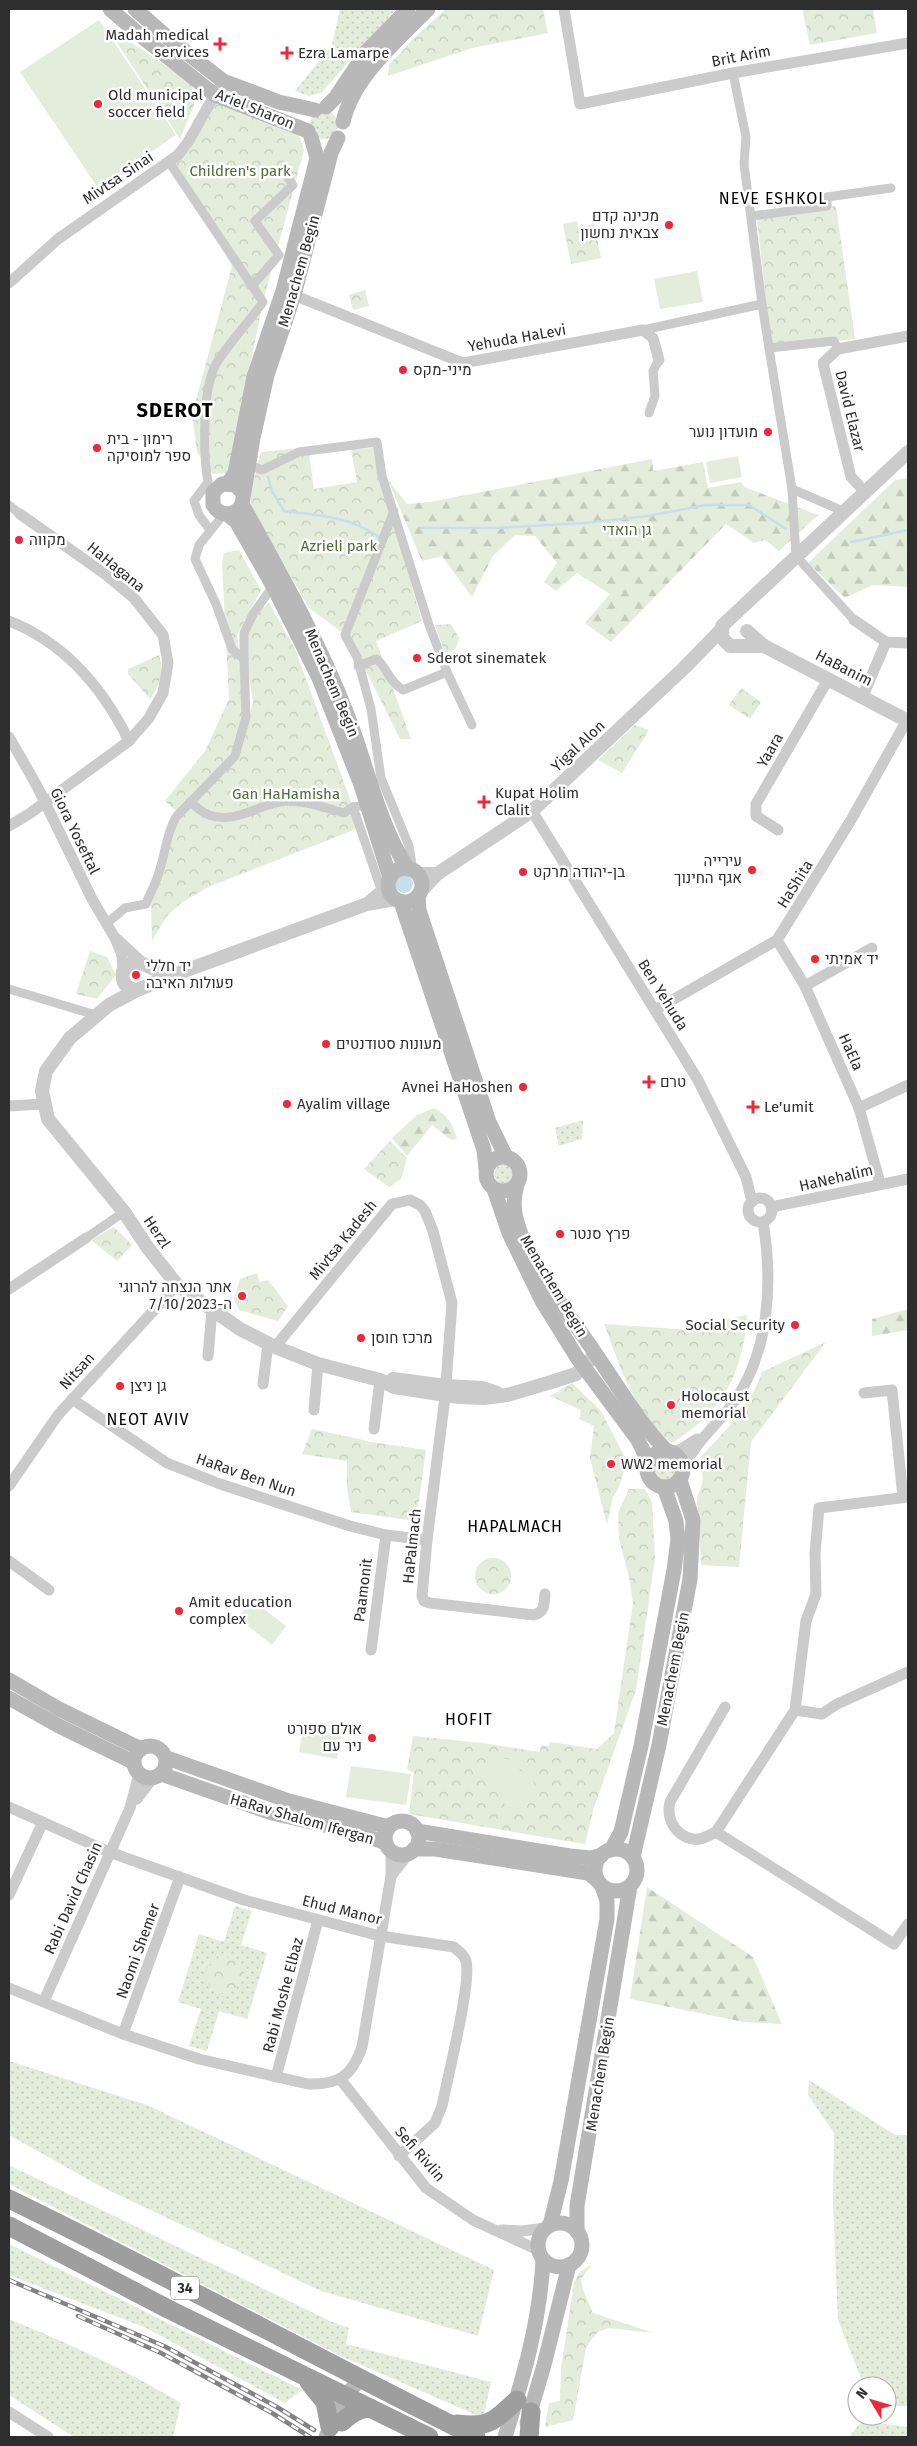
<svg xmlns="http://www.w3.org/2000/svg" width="917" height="2446" viewBox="0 0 917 2446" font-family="'Fira Sans',Heebo,sans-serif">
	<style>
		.grass { fill: url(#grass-dots) }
		.forest { fill: url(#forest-firs) }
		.park { fill: url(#park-crowns) }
		.garden { fill: #e4ecdb }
		.water { fill: #c6dfed }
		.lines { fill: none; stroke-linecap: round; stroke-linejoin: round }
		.stream { stroke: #c6dfed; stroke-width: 2.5 }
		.pedestrian { stroke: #cbcbcb; stroke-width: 9 }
		.minor { stroke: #cbcbcb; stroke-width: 11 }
		.tertiary { stroke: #cbcbcb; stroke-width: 14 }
		.secondary { stroke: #b8b8b8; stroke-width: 15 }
		.trunk { stroke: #9e9e9e; stroke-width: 19 }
		.rail-casing { stroke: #838383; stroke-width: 4.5 }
		.rail { stroke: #fff; stroke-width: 2.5; stroke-dasharray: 8; stroke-linecap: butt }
		.poi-dot { fill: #ed283b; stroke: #fff; stroke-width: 2 }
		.labels { text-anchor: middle; stroke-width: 5; stroke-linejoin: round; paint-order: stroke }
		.shield { fill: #fff; stroke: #6d6d6d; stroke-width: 1 }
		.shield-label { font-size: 14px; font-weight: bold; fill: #2e2e2e }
		.poi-label { font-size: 15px; fill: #2e2e2e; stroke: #fff; text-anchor: start }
		.street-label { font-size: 15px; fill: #2e2e2e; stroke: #fff }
		.park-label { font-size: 15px; fill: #526b39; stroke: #fff }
		.neighbourhood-label { font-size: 16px; letter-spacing: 1px; fill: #000; stroke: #fff }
		.district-label { font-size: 20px; font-weight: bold; letter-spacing: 1px; fill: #000; stroke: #fff }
	</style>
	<defs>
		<pattern id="grass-dots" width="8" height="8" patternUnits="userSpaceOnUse" patternTransform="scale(1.25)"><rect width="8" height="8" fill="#e4ecdb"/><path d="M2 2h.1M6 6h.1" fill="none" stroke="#c4cbbc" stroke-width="1.8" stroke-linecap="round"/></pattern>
		<pattern id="forest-firs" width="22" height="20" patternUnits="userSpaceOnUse" patternTransform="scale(1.25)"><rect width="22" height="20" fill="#e4ecdb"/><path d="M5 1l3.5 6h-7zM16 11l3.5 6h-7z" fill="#c4cbbc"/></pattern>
		<pattern id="park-crowns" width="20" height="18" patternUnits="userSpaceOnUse" patternTransform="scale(1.25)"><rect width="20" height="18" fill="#e4ecdb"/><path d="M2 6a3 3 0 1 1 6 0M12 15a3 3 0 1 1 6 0" fill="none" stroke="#c4cbbc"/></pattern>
	</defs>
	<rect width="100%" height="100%" fill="#fff"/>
	<g class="grass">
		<polygon points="340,9 396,9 321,93 309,96 295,91 332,45"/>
		<circle cx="324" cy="125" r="14"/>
		<polygon points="583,1120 582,1139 559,1146 555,1128"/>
		<circle cx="504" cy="1174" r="10"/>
		<circle cx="665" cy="1468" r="12"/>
		<polygon points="235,1906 252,1911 241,1945 267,1953 247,2019 219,2011 207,2051 189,2046 201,2009 178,2002 199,1934 224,1942"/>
		<polygon points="9,2061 147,2105 494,2270 478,2336 321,2291 100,2186 9,2135"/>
		<polygon points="809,2080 895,2135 908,2135 908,2406 887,2406 887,2386 864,2386 838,2320 833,2203 834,2133 808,2095"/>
		<polygon points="9,2165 330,2321 349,2328 346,2344 491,2382 483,2418 341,2356 9,2184"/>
		<polygon points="9,2244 302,2390 285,2403 144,2327 9,2275"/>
		<path d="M9,2319C71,2344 123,2369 181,2403L173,2437H74L9,2395Z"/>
		<polygon points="862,2421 908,2427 908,2437 849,2437"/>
	</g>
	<g class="forest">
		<polygon points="652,459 653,471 703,462 708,488 741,482 744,487 818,515 779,551 765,540 754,543 726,524 611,642 585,623 610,594 577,573 556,591 544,582 557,563 535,536 515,535 493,556 472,597 442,556 422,561 388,480 407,504 430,502"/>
		<polygon points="908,478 908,587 873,585 845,598 808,563 895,480"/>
		<path d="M434,1108C448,1115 453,1125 457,1139L451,1140L432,1125L407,1156L392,1138L417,1115Z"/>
		<polygon points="908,1309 908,1330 872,1336 872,1319"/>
		<polygon points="647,1887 753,1957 782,2024 744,2022 630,1999"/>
	</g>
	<g class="park">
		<polygon points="446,9 543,9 548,33 472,48 388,76 389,65 416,36"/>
		<polygon points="802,9 873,9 877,33 810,45"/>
		<polygon points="108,29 140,48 192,84 194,105 180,139"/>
		<polygon points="216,103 298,133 304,150 263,302 228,473 213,474 197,452 192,415 232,266 202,213 168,168"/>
		<polygon points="836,206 855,339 771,348 757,218"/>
		<polygon points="577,221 578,228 594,224 601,258 571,264 563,224"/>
		<polygon points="365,290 369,306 353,310 349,295"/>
		<polygon points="308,447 314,489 357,482 351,449 375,448 383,488 422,621 376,641 411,739 400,739 362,663 346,635 309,608 251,507 251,489 261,452"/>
		<polygon points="239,550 261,590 237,635 244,697 243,721 232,752 177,812 165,801 205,751 229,699 222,565 224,553"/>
		<polygon points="269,603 295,649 353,807 359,828 208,887 180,904 166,917 152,941 151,903 178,819 239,758 253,703 246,653 248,635 256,613"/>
		<polygon points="451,624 459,638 456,648 446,656 435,625"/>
		<path d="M159,655C164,670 160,686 150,699L128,674V669Z"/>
		<polygon points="741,688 761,702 750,719 729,705"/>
		<polygon points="635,725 649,730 622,773 598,760"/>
		<polygon points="90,951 107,957 116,975 97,999 76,994"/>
		<polygon points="390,1141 407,1158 401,1179 389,1187 364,1169"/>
		<polygon points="114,1227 132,1245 117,1261 91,1240"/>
		<polygon points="257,1273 260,1282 268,1280 288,1306 278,1321 239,1310 234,1299 240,1279"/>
		<path d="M747,1315C743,1375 722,1411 672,1443C634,1415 620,1365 604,1324L691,1330L727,1319Z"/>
		<path d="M826,1342L751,1442L739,1567L701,1565L697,1496C704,1485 705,1472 697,1461C722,1434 750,1408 762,1372Z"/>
		<polygon points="572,1383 601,1411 627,1461 619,1487 613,1497 607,1525 590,1458 594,1426 579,1419 581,1410 550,1396"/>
		<polygon points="312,1429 364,1440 365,1441 426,1450 416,1521 351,1512 347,1488 347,1461 302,1454"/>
		<polygon points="629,1489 645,1489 652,1502 655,1559 636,1690 594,1807 585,1844 409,1814 414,1773 407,1769 413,1736 482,1743 540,1752 541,1745 549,1746 550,1742 597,1749 614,1733 633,1603 629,1577 619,1539 618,1513"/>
		<circle cx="493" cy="1576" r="18"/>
		<circle cx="224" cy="1975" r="18"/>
		<polygon points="592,2264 581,2279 583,2290 593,2313 654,2333 608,2328 598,2332 591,2340 586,2348 573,2420 545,2427 549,2403 560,2401 561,2369 574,2282 580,2272"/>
	</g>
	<g class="garden">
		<polygon points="99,20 176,135 98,188 20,72"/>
		<polygon points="697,271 703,302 660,309 654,279"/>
		<polygon points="738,456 742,477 710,483 706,462"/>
		<polygon points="252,1600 286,1626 272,1645 238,1618"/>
		<polygon points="303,1730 341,1737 337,1759 299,1752"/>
		<path d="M499,1758C509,1758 517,1761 520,1771C552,1782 527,1821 505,1805C502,1802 502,1798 499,1795C496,1792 490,1790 486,1786C481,1773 486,1763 499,1758Z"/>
		<polygon points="351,1766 411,1774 406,1805 346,1797"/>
	</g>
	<circle class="water" cx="404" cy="884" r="9"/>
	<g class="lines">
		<g class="stream">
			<path d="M268,477L272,491L284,511C317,515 355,517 381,539"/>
			<polyline points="421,528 496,528 584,523 648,516 706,505 749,505 786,529"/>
			<polyline points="851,542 908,530"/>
		</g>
		<g class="pedestrian">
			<path d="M169,162L263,302C248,323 229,343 216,364C202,389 203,454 208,482L194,501L199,515L210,530"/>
			<polyline points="752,216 827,206 827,197 891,188"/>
			<polyline points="252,286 279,255 255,221 293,185 288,178"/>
			<polyline points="762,304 769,348 834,341 838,349"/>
			<polyline points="643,330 762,304 744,164 746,137 733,73"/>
			<polyline points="769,348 792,489 845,512"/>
			<polyline points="649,413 655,396 653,371 659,360"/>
			<polyline points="248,464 262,470 299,452 377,442 382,476 429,625 447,672 472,725"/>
			<polyline points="792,489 796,556 854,620"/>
			<polyline points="9,505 20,514"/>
			<polyline points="394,511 345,635 357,657 371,709 381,778 409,846 413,870"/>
			<polyline points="244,659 244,633 253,614 273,586"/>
			<path d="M358,666L376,659C387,666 387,680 403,690L447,672"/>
			<path d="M190,802C195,806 202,812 209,815C234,824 256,806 280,802C301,799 323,807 344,813L353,807L367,805"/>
			<polyline points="353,807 382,892"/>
			<path d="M107,923L125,908L146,904C149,895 154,887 157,878C165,858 165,836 176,817L235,756L246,717L244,659L232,649L216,604L195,559L199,545L224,514"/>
			<polyline points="9,989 96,1015"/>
			<polyline points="86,1238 124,1212"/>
		</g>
		<g class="minor">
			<polyline points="564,9 580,104 733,73 908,43"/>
			<polyline points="9,283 58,239 178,155 188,142 218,89"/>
			<polyline points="286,292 463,363 643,330 653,338 659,360"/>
			<polyline points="865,492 851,477 823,363 838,349 908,336"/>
			<polyline points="854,620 886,642 908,643"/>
			<path d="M9,621C65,643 103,688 129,741"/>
			<polyline points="863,696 886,642"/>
			<polyline points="9,737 37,786 92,899 115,938 122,955 123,971"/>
			<polyline points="532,811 698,1080 746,1177 752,1202"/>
			<polyline points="9,826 29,814 129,741 149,718 163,693 168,663 163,635 134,598 105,574 20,514"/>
			<polyline points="778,830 756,816 756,804 829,678"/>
			<polyline points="117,939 144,964"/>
			<polyline points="777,940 805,986 859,1108 880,1183"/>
			<polyline points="805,986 872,948"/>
			<polyline points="655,1010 777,940 851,820 907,720"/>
			<polyline points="9,1106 43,1104"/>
			<polyline points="859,1108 908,1085"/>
			<circle cx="760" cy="1210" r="12"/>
			<polyline points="771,1207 908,1179"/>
			<polyline points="9,1289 86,1238"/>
			<path d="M275,1347L392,1204L410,1200L420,1205L425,1211L433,1231L452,1303L445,1397L427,1540L422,1596L424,1601L430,1603L534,1615C545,1612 544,1604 545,1594"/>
			<polyline points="208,1356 212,1310"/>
			<polyline points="263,1384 268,1344"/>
			<polyline points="864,1393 892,1390 903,1497"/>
			<polyline points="72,1399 167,1463 220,1484 350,1526 386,1535 427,1540"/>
			<polyline points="314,1410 318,1364"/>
			<polyline points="374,1429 380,1380"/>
			<polyline points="671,1453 683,1448 697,1439"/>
			<path d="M683,1470C694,1443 714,1428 731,1406C770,1354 773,1283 763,1222"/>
			<polyline points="9,1486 58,1415 177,1285"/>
			<polyline points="9,1561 49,1590"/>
			<polyline points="371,1650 386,1535"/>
			<path d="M725,1707L670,1802C666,1818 675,1836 693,1839C701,1841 709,1835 716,1832L795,1710L806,1621L816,1594L815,1553L819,1508L908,1497"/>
			<polyline points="795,1710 822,1714 837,1704 908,1672"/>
			<polyline points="137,1799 153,1778"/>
			<path d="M9,1807L109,1852L244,1900L380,1936L454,1947C459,1952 464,1954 466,1961C472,1981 447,2080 442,2106L435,2123L399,2156"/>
			<polyline points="716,1832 894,1944 908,1924"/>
			<polyline points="391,1876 409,1853"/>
			<polyline points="9,1895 43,1822"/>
			<path d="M9,1988L123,2034L199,2059L308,2084C339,2085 352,2076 362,2047L391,1876V1851"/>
			<polyline points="44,2001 130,1808 139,1774"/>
			<polyline points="123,2034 180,1877"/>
			<polyline points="276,2077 318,1920"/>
			<polyline points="341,2080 426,2188 473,2220 538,2250"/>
			<polyline points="502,2230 522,2231 545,2228"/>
			<polyline points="9,2412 48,2437"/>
		</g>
		<g class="tertiary">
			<polyline points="747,631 764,646 908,721"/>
			<polyline points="764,646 730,646 722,638 722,626 908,452"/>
			<polyline points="417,874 437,874"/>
			<polyline points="420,892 437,874 532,811 685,667 721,630"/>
			<polyline points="395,899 367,904 176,974 137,990 109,1005 70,1038 46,1071 42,1091 48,1119 124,1212 148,1248 177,1285 240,1329 275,1347 318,1364 380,1380 394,1387 459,1397 484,1398 507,1395 548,1383 576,1374 596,1354"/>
			<polyline points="370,902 388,887"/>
			<path d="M137,990C126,989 121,982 123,971L132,963C145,960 155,974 173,974"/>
			<polyline points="393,1379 446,1386 482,1388 497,1393"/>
		</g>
		<g class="secondary">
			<polyline points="110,9 141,36 215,95 308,131"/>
			<polyline points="135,9 168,38 223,81 279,102 315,110"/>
			<polyline points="326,107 336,97 366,52 408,9"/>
			<path d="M343,122C353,77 397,41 428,9"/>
			<polyline points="228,483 235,473 254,377 283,291 317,158 311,137"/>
			<path d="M243,493L235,485L222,484L213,492V505C220,517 235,517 242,504L253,438L267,375L294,295L331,153L338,138"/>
			<path d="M242,504C280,573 319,641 347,714C367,765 378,823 408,869"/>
			<polyline points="227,514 236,521 273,586 319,678 361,785 390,878"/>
			<circle cx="405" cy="885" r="17"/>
			<polyline points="418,896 419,910 489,1122 506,1157"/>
			<polyline points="401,902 484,1150 486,1169"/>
			<circle cx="503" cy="1174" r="17"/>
			<path d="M517,1185C513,1198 513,1209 517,1222C528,1263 571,1317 595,1353C618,1386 639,1423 667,1451"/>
			<polyline points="494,1189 509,1233 542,1301 578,1359 638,1440 649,1463"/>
			<circle cx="665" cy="1469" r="18"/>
			<polyline points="9,1680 59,1709 141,1749"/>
			<polyline points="9,1698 59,1726 133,1762"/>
			<circle cx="150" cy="1762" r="16"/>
			<polyline points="167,1758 289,1801 389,1827"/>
			<polyline points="161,1774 272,1813 355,1832 386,1843"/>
			<circle cx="402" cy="1838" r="17"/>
			<polyline points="417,1831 570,1856 591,1858 602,1855"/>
			<circle cx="616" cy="1870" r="21"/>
			<polyline points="414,1849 435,1849 588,1873 598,1881"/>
			<polyline points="611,1850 621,1832 641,1746 674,1570 678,1539 676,1521 664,1487"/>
			<polyline points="633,1857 659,1745 690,1579 693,1520 680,1480"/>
			<circle cx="560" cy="2245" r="22"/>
			<polyline points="550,2225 561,2181 607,1919 607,1901 602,1886"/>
			<polyline points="577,2232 577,2206 630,1886"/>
			<polyline points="527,2423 544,2365 569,2265"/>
			<polyline points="326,2437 345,2397 359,2380"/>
			<path d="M505,2437C523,2378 540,2322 543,2260"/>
		</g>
		<g class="trunk">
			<path d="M9,2199C166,2275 319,2359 476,2437"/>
			<polyline points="9,2226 168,2309 429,2437"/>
			<polyline points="309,2382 325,2402 330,2427"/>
			<path d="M342,2422C351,2414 357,2409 370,2408"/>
			<path d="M457,2424C491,2428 493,2421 517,2400"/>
			<polyline points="529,2437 531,2412"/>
		</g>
		<g class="rail-casing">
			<g id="rail">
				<polyline points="9,2280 164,2346 277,2407 314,2430"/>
				<polyline points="78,2316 161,2353 272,2413 310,2437"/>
			</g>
		</g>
		<use href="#rail" class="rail"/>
	</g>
	<g class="poi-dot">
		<path d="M217.5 36.5h5v5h5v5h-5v5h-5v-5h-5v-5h5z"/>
		<path d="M284.5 45.5h5v5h5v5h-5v5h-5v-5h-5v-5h5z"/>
		<circle cx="98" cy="104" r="5"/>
		<circle cx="669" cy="225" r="5"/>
		<circle cx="403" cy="370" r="5"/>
		<circle cx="768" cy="432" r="5"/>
		<circle cx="97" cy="448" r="5"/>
		<circle cx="19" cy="540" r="5"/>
		<circle cx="417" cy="658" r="5"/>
		<path d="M481.5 794.5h5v5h5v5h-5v5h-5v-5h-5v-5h5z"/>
		<circle cx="752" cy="870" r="5"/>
		<circle cx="523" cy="872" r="5"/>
		<circle cx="815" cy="959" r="5"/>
		<circle cx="136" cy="975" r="5"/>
		<circle cx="326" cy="1044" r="5"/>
		<path d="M646.5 1074.5h5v5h5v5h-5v5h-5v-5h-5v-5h5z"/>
		<circle cx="523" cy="1087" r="5"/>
		<circle cx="287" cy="1104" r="5"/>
		<path d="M750.5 1099.5h5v5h5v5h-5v5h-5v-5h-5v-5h5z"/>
		<circle cx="560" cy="1234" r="5"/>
		<circle cx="242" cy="1296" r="5"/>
		<circle cx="795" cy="1325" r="5"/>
		<circle cx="361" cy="1338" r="5"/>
		<circle cx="120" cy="1386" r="5"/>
		<circle cx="671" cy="1405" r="5"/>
		<circle cx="611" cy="1464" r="5"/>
		<circle cx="179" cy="1611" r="5"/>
		<circle cx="372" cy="1738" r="5"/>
	</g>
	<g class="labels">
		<rect class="shield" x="171" y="2276.5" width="28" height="23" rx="4"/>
		<g class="shield-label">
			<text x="185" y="2293">34</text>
		</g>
		<g class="poi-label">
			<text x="209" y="40" text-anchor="end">Madah medical<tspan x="209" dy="17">services</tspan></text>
			<text x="298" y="58">Ezra Lamarpe</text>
			<text x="108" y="100">Old municipal<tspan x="108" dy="17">soccer field</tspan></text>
			<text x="659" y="221" text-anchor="end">מכינה קדם<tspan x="659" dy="17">צבאית נחשון</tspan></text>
			<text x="413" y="375">מיני-מקס</text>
			<text x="758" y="437" text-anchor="end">מועדון נוער</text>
			<text x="107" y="444">רימון - בית<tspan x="107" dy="17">ספר למוסיקה</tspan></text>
			<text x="29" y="545">מקווה</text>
			<text x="427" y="663">Sderot sinematek</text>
			<text x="495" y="798">Kupat Holim<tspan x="495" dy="17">Clalit</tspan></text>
			<text x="742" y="866" text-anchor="end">עירייה<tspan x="742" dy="17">אגף החינוך</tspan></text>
			<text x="533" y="877">בן-יהודה מרקט</text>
			<text x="825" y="964">יד אמיתי</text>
			<text x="146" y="971">יד חללי<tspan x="146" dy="17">פעולות האיבה</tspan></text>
			<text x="336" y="1049">מעונות סטודנטים</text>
			<text x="660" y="1087">טרם</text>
			<text x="513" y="1092" text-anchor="end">Avnei HaHoshen</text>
			<text x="297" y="1109">Ayalim village</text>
			<text x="764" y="1112">Le'umit</text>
			<text x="570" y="1239">פרץ סנטר</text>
			<text x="232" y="1292" text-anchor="end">אתר הנצחה להרוגי<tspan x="232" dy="17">ה-7/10/2023</tspan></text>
			<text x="785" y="1330" text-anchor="end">Social Security</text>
			<text x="371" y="1343">מרכז חוסן</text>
			<text x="130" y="1391">גן ניצן</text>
			<text x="681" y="1401">Holocaust<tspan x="681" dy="17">memorial</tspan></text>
			<text x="621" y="1469">WW2 memorial</text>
			<text x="189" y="1607">Amit education<tspan x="189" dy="17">complex</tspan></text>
			<text x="362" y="1734" text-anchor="end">אולם ספורט<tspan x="362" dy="17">ניר עם</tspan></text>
		</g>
		<g class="street-label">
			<text transform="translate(741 56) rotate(-11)" y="5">Brit Arim</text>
			<text transform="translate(255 109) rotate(22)" y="5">Ariel Sharon</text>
			<text transform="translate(118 178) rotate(-34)" y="5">Mivtsa Sinai</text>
			<text transform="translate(299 271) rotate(-74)" y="5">Menachem Begin</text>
			<text transform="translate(517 338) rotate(-10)" y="5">Yehuda HaLevi</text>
			<text transform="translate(850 411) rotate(76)" y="5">David Elazar</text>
			<text transform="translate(116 567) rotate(39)" y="5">HaHagana</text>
			<text transform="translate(844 668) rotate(27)" y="5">HaBanim</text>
			<text transform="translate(332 683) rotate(67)" y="5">Menachem Begin</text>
			<text transform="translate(578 746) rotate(-43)" y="5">Yigal Alon</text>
			<text transform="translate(770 750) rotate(-60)" y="5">Yaara</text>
			<text transform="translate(75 831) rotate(64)" y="5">Giora Yoseftal</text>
			<text transform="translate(795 884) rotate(-58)" y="5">HaShita</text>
			<text transform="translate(663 995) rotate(58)" y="5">Ben Yehuda</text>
			<text transform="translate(851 1052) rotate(66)" y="5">HaEla</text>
			<text transform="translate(836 1178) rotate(-13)" y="5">HaNehalim</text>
			<text transform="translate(157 1232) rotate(56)" y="5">Herzl</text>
			<text transform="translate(343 1240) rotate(-51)" y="5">Mivtsa Kadesh</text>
			<text transform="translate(554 1286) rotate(59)" y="5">Menachem Begin</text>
			<text transform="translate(77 1371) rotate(-48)" y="5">Nitsan</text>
			<text transform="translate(246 1475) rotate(19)" y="5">HaRav Ben Nun</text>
			<text transform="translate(412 1546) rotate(-84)" y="5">HaPalmach</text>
			<text transform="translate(363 1590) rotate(-83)" y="5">Paamonit</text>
			<text transform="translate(673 1669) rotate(-79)" y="5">Menachem Begin</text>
			<text transform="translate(302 1819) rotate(16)" y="5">HaRav Shalom Ifergan</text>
			<text transform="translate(73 1898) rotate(-66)" y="5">Rabi David Chasin</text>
			<text transform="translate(342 1910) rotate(14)" y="5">Ehud Manor</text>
			<text transform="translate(138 1951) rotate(-70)" y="5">Naomi Shemer</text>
			<text transform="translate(283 1995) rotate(-75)" y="5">Rabi Moshe Elbaz</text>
			<text transform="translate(600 2074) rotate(-81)" y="5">Menachem Begin</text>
			<text transform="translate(420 2154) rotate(49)" y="5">Sefi Rivlin</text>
		</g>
		<g class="park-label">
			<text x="240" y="176">Children's park</text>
			<text x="627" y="535">גן הואדי</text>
			<text x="339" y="551">Azrieli park</text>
			<text x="286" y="799">Gan HaHamisha</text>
		</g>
		<g class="neighbourhood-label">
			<text x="773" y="204">NEVE ESHKOL</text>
			<text x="148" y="1425">NEOT AVIV</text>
			<text x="515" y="1532">HAPALMACH</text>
			<text x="469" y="1725">HOFIT</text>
		</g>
		<g class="district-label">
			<text x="175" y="417">SDEROT</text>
		</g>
	</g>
	<rect width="917" height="2446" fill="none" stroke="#2e2e2e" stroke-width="20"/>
	<g transform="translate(872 2401) rotate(308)"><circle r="24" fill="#ffffff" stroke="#ababab"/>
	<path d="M0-4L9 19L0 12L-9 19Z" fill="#ed283b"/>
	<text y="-8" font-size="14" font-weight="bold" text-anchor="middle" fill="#2e2e2e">N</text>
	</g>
</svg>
